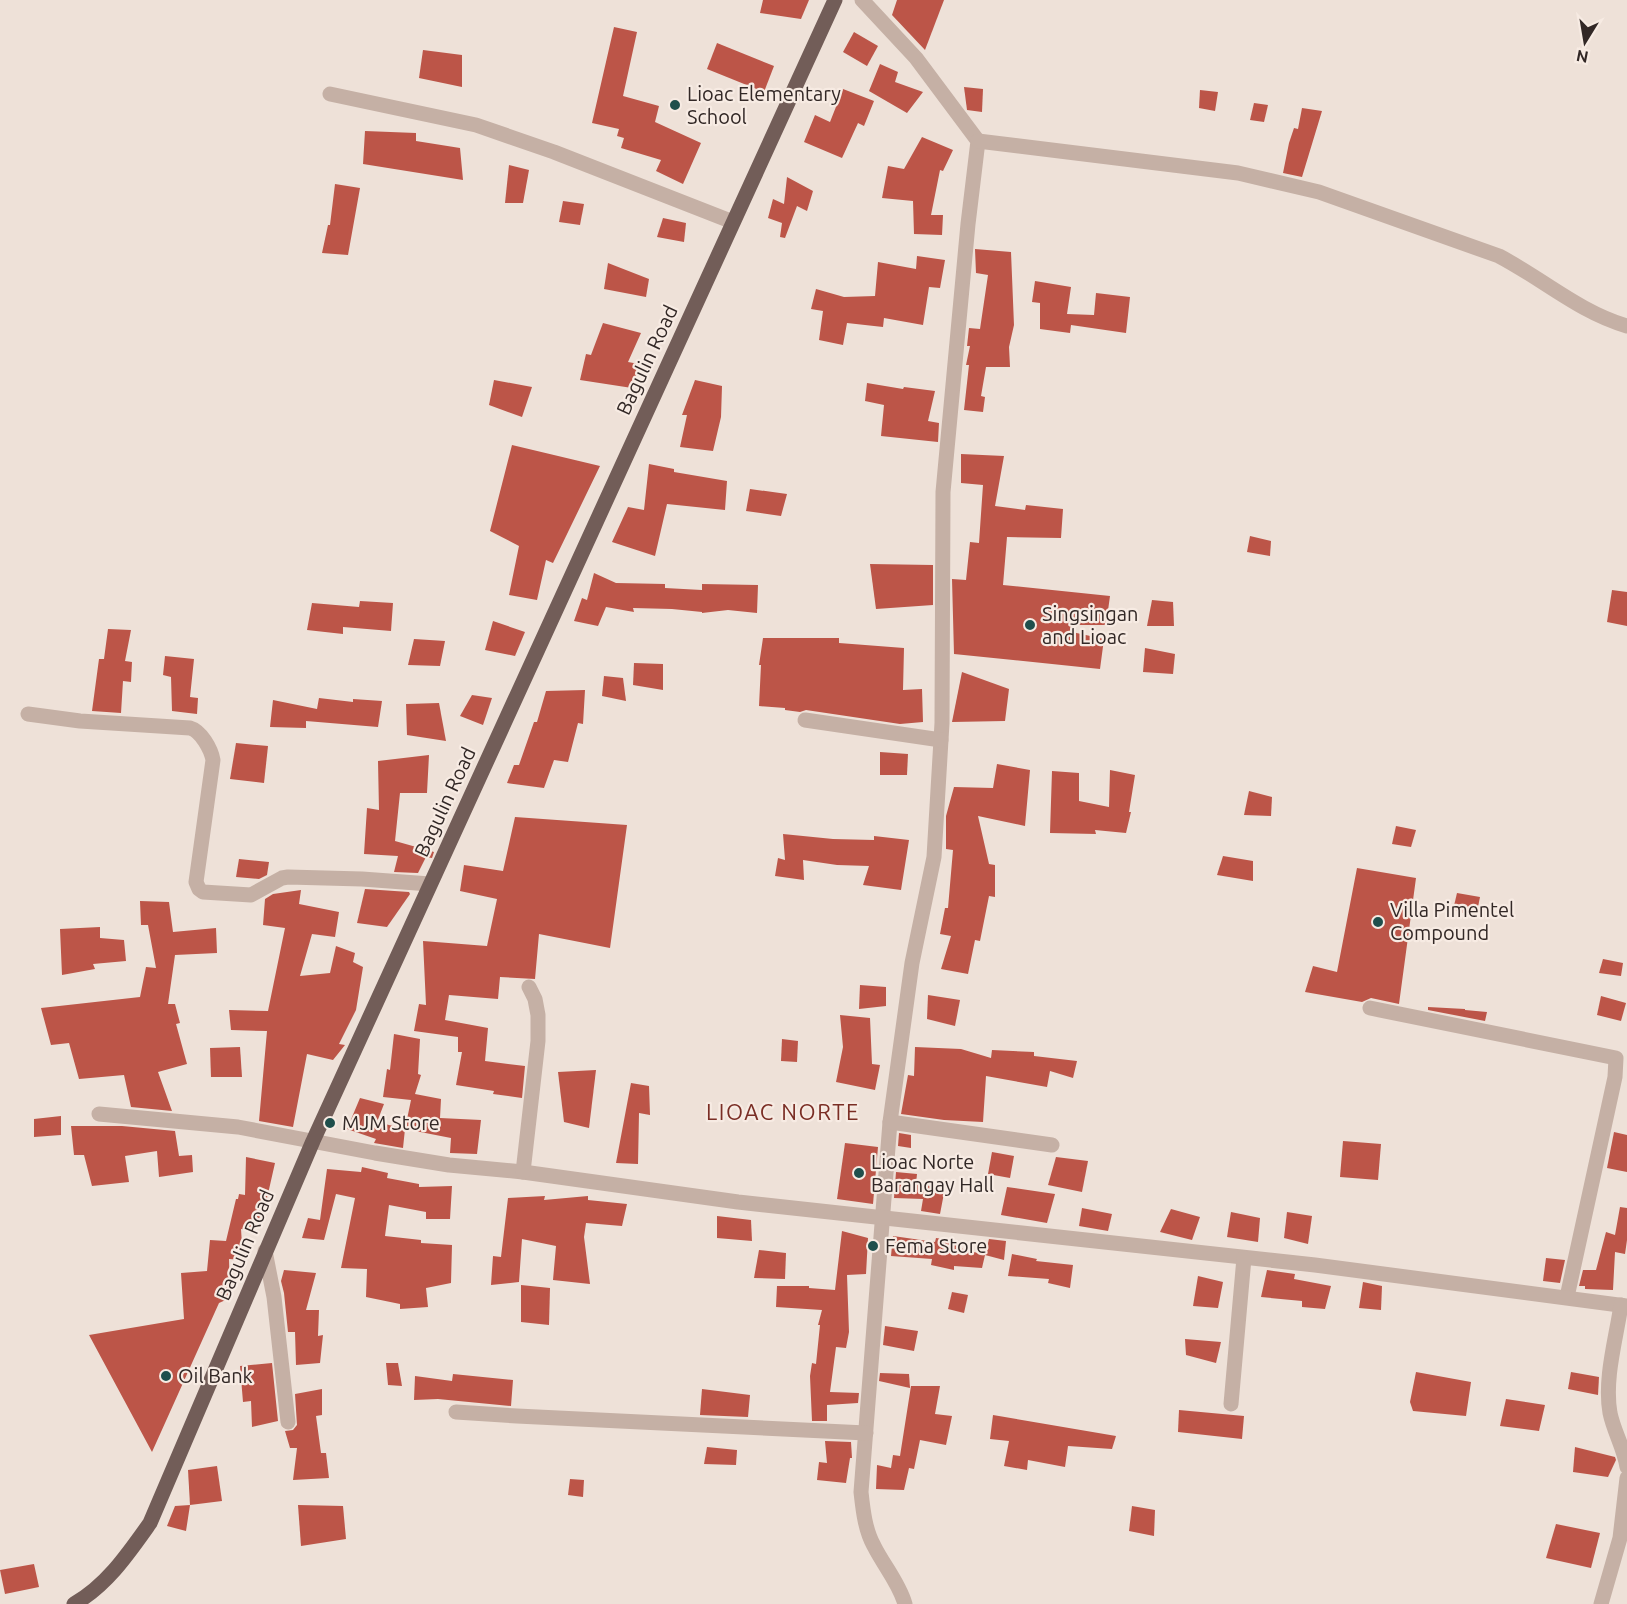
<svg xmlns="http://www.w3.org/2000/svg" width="1627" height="1604" viewBox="0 0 1627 1604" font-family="Ubuntu,sans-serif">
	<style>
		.building { fill: #bc5548 }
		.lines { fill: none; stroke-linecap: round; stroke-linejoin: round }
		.minor { stroke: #c5b0a5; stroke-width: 15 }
		.major { stroke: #725d58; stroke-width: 15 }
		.poi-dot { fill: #1f4f4c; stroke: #f7ebe3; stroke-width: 2 }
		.labels { text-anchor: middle; stroke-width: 4.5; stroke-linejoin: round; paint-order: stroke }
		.poi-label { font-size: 20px; fill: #322826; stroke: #f7ebe3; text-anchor: start }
		.street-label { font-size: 20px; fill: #322826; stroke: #f7ebe3 }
		.quarter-label { font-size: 22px; letter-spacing: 1.5px; fill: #7a2e25; stroke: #f7ebe3 }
	</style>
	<rect width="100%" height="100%" fill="#eee1d8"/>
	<g class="building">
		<polygon points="763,0 809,0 801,19 760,13"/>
		<polygon points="897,0 944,0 925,50 892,15"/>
		<polygon points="614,27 637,32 623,96 659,106 655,122 701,143 683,184 656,171 661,160 621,148 624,138 617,136 619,129 592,123"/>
		<polygon points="854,32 878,46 867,66 843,52"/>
		<polygon points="717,43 774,66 764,92 707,69"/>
		<polygon points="423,50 462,55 462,87 419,78"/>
		<polygon points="880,64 898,72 895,82 923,92 907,113 869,91"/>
		<polygon points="964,87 983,89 982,112 967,110"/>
		<polygon points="843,89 874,101 864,126 858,123 842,158 804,142 815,115 830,122"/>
		<polygon points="1200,90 1218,92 1215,111 1199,108"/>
		<polygon points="1254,103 1268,105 1264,122 1250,120"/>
		<polygon points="1302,108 1322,111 1302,177 1283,173 1289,143 1294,128 1298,129"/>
		<polygon points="365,131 416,133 416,141 460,148 463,180 363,164"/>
		<polygon points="922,137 953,150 943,171 940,170 931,215 943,215 942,235 914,234 913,201 882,198 888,166 904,169"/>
		<polygon points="509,165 529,170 523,203 505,203"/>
		<polygon points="787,177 813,191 807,211 797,206 785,238 780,237 782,223 768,218 773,199 784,204"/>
		<polygon points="335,184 360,188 348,255 322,253 328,225 330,225"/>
		<polygon points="563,201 584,204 580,225 559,222"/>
		<polygon points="663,218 686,223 684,242 657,237"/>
		<polygon points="975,249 1011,252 1014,325 1009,347 1010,367 986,367 981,396 985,397 983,412 964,410 969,365 966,365 970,346 967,346 969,328 980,329 988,275 976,273"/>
		<polygon points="917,256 945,260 940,288 929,287 923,325 884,318 883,327 847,323 843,345 819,340 823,311 811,309 816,289 844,297 875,296 878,262 916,269"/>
		<polygon points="608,263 649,279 646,297 604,289"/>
		<polygon points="1035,281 1071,287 1067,314 1094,315 1096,293 1130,297 1126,333 1071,325 1070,333 1040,329 1040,303 1032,302"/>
		<polygon points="603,323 641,333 628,362 639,364 632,388 580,380 586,354 591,355"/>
		<polygon points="494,380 532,387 522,417 489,405"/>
		<polygon points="695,380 722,386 721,417 713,451 680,447 687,415 682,415"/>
		<polygon points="867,383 903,389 904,387 935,391 928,421 939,423 938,442 881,436 884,405 865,401"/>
		<polygon points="512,445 600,466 553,563 546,560 537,600 509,595 519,546 490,531"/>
		<polygon points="961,454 1004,456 995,506 1025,510 1026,505 1063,509 1061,538 1007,537 1003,585 1110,596 1106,625 1073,625 1072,632 1104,639 1100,669 954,654 952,579 966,580 970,542 979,543 983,485 961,483"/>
		<polygon points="649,464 674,469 674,472 727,481 725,510 667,504 655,556 612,542 628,507 644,510"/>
		<polygon points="750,489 787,494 781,516 746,511"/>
		<polygon points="1250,536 1271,541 1270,556 1247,552"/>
		<polygon points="870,564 933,565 933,605 876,609"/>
		<polygon points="594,573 616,583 665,584 665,588 702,590 702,584 758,585 757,613 728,610 702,613 702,612 672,609 633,608 634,612 606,607 598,626 574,621 582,598 587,600"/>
		<polygon points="1612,590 1627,592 1627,626 1607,622"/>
		<polygon points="1152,600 1173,602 1174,626 1147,626"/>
		<polygon points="360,601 393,603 391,631 343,627 343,634 307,630 312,603 359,607"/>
		<polygon points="493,621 525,632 515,656 485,650"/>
		<polygon points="108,629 131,630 125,661 132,662 131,682 123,681 121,713 92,711 99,659 104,659"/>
		<polygon points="763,638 839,638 839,643 904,648 903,690 922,689 923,722 900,724 806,710 800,712 785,710 785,708 759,706 761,665 759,665"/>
		<polygon points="414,639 445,641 440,666 408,665"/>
		<polygon points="1145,648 1175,654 1173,674 1143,672"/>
		<polygon points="165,656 194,659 190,697 198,698 197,714 172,711 171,677 163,675"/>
		<polygon points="634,663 663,664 663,690 633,685"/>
		<polygon points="962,672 1009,689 1005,721 952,722"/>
		<polygon points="604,676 623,678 626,701 602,696"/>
		<polygon points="585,690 583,724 578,723 568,762 554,760 544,788 507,783 514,765 519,765 534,722 537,722 546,691"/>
		<polygon points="472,695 492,698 483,725 460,716"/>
		<polygon points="319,698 353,702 353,699 382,701 378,727 306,721 306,728 270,727 273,700 317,709"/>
		<polygon points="439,703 446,741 407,735 406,704"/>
		<polygon points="236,743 268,746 264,783 230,779"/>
		<polygon points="880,752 908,754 907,775 880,775"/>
		<polygon points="429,755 427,793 400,793 395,841 434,852 432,858 426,857 418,873 394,872 398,856 364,854 367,808 379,810 378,761"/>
		<polygon points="997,764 1030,770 1025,826 978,816 989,864 995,865 995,897 989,896 980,941 975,940 968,974 941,969 951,936 940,934 945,908 948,908 953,850 946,849 946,816 954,787 993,788"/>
		<polygon points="1110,770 1135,775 1129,812 1131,812 1126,833 1095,830 1096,834 1050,833 1052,771 1079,773 1079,801 1109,807"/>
		<polygon points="1249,791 1272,797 1271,816 1244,815"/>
		<polygon points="515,817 627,825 610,948 539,934 535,979 500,977 498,999 449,995 445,1020 488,1028 485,1061 525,1066 522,1098 493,1094 494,1091 456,1085 462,1052 458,1052 458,1037 414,1031 419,1004 426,1005 423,941 487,946 497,899 460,891 464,865 503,871"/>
		<polygon points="1396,826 1416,830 1411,847 1392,844"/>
		<polygon points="783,834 833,839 874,840 874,836 909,840 901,890 863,885 869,866 837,865 803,860 804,880 775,876 778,858 785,860"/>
		<polygon points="1223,856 1253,861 1253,881 1217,875"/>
		<polygon points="239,859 269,862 267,875 259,879 236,877"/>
		<polygon points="1357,868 1416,878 1399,1004 1371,998 1362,1002 1305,992 1313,966 1337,972"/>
		<polygon points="365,889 409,892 410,894 387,927 357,923"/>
		<polygon points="301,890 299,904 339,912 335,937 312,934 300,976 330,973 336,946 355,953 353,962 363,967 356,1010 339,1044 345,1045 333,1060 307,1054 293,1127 259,1121 267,1031 231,1030 229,1010 268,1011 285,928 263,925 265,899 273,894"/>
		<polygon points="1457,893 1480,897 1476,917 1453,910"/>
		<polygon points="140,901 169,902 173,932 216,928 217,953 175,955 168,1004 175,1004 180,1023 176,1024 187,1064 158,1072 172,1111 131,1107 124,1075 79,1079 69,1043 51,1045 41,1008 140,997 146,967 156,968 148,925 141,925"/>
		<polygon points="100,927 100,938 124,940 126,961 93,964 95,969 62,975 60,929"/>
		<polygon points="1603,959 1623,963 1621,976 1599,973"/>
		<polygon points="860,985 886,987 886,1006 859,1009"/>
		<polygon points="928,995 960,1000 955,1026 927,1019"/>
		<polygon points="1601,996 1626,1003 1621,1021 1597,1015"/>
		<polygon points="1428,1007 1465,1009 1465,1010 1487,1012 1485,1021 1428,1010"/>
		<polygon points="840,1015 870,1018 872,1064 880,1065 875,1090 836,1082 843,1047"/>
		<polygon points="394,1034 420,1039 418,1074 421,1075 415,1094 441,1099 440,1118 481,1120 477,1154 450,1153 451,1138 405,1129 411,1100 383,1097 387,1069 390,1070"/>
		<polygon points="782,1039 798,1041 797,1062 781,1061"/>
		<polygon points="240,1047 242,1077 211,1077 210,1048"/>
		<polygon points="915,1047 961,1049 991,1058 992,1050 1034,1052 1034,1056 1077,1061 1073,1078 1050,1071 1047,1087 986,1076 983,1122 944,1120 901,1114 908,1075 914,1076"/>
		<polygon points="596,1070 589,1128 564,1122 558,1072"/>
		<polygon points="631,1083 649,1086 650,1115 639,1113 638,1164 616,1163"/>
		<polygon points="360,1098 384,1104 377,1122 405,1129 403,1148 374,1143 376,1139 347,1129"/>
		<polygon points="61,1116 61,1135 34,1137 34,1119"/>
		<polygon points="71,1126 122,1126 175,1131 179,1156 192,1155 193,1172 159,1177 157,1151 125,1156 129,1182 92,1186 84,1155 74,1155"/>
		<polygon points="1614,1132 1627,1135 1627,1172 1607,1168"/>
		<polygon points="899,1133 911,1135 911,1148 898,1146"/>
		<polygon points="1343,1141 1381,1144 1378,1180 1340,1177"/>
		<polygon points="845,1143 878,1147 873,1204 837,1199"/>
		<polygon points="992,1152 1014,1156 1010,1178 988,1174"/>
		<polygon points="246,1157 275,1163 265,1207 263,1207 255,1231 241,1229 243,1260 229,1259 230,1298 219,1303 152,1452 89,1335 184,1319 181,1273 207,1271 210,1240 226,1241 236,1199 238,1199 239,1194 245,1195"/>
		<polygon points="1056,1157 1088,1161 1082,1192 1048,1185"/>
		<polygon points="362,1167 388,1173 387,1178 419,1184 419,1187 452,1186 450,1219 426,1219 426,1212 389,1205 385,1236 421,1240 421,1243 452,1245 451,1283 426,1288 428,1307 400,1309 400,1304 366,1297 367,1269 341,1268 355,1198 336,1194 324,1240 302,1238 308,1218 320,1220 327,1169 361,1172"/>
		<polygon points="896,1172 917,1174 916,1184 945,1188 940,1214 921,1211 923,1199 894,1198"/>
		<polygon points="1007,1187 1055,1194 1047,1223 1001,1215"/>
		<polygon points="545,1196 544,1200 588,1196 588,1200 627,1204 622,1226 586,1223 584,1237 590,1284 553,1280 556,1246 522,1239 519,1282 491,1285 493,1256 501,1257 508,1198"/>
		<polygon points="1620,1207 1627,1208 1627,1240 1625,1254 1615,1252 1613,1290 1585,1289 1585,1286 1579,1286 1583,1270 1596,1270 1606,1232 1615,1235"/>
		<polygon points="1082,1208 1112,1214 1108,1231 1079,1226"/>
		<polygon points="1171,1209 1200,1217 1192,1240 1160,1232"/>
		<polygon points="1231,1212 1260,1218 1258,1242 1227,1237"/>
		<polygon points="1287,1212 1312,1216 1308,1244 1284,1238"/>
		<polygon points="717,1216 751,1220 752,1241 717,1238"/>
		<polygon points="842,1231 868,1238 866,1274 847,1275 849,1332 846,1348 836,1347 830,1392 859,1393 858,1403 827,1405 827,1421 812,1421 810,1376 812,1363 816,1364 820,1325 818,1325 822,1310 776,1307 777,1286 809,1286 809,1288 835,1290"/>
		<polygon points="893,1236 935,1242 936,1238 957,1241 956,1247 985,1255 982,1268 954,1266 954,1270 931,1265 932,1259 891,1256"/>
		<polygon points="989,1239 1006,1241 1004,1260 985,1255"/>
		<polygon points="759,1250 786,1253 785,1279 754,1278"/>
		<polygon points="1012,1254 1037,1259 1036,1261 1073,1265 1070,1288 1048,1283 1049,1279 1008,1276"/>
		<polygon points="1546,1258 1565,1260 1560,1283 1543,1281"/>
		<polygon points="284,1270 316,1273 306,1310 319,1310 318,1336 323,1335 320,1363 296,1365 295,1332 288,1332 284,1293 281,1281"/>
		<polygon points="1267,1270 1295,1274 1294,1279 1331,1286 1325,1309 1302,1307 1302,1301 1261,1297"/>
		<polygon points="1198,1276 1223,1282 1218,1308 1193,1306"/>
		<polygon points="1363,1282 1382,1286 1381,1310 1359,1308"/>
		<polygon points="521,1285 550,1288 549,1325 521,1322"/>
		<polygon points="952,1292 968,1295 964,1313 948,1309"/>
		<polygon points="885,1326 918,1331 914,1351 883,1345"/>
		<polygon points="1185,1339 1221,1342 1216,1363 1186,1355"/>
		<polygon points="272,1363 278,1421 252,1427 251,1401 243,1402 240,1366"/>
		<polygon points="386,1363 398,1363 402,1386 388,1385"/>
		<polygon points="1416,1372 1471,1382 1466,1416 1413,1411 1410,1402"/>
		<polygon points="1571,1372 1599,1377 1598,1395 1568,1389"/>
		<polygon points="880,1373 909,1374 910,1388 879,1381"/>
		<polygon points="453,1374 513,1380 511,1406 438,1399 414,1400 415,1376 452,1381"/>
		<polygon points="911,1386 940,1386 935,1414 952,1416 946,1445 920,1440 914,1469 909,1468 904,1490 876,1489 877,1465 891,1468 893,1455 900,1456"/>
		<polygon points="322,1389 322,1415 316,1416 321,1453 326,1453 329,1478 293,1480 297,1448 290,1448 285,1431 293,1430 297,1425 295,1394"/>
		<polygon points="702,1389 750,1395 748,1417 700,1415"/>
		<polygon points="1506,1399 1545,1405 1539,1431 1500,1426"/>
		<polygon points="1179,1410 1244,1416 1242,1439 1178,1432"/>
		<polygon points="993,1415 1116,1436 1112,1449 1068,1446 1065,1467 1028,1460 1027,1470 1004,1466 1009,1441 990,1439"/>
		<polygon points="825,1441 851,1442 852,1458 850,1458 846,1483 817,1480 819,1462 827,1463"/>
		<polygon points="707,1447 737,1450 736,1465 704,1464"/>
		<polygon points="1575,1447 1615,1457 1616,1460 1608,1477 1573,1472"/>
		<polygon points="217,1466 222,1501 190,1505 188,1470"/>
		<polygon points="570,1479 584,1480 583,1497 568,1495"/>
		<polygon points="190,1505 186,1531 167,1526 175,1506"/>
		<polygon points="298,1505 343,1506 346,1539 301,1546"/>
		<polygon points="1132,1506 1155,1510 1154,1536 1129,1531"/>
		<polygon points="1556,1524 1600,1533 1591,1568 1546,1558"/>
		<polygon points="34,1564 39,1587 5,1594 0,1570"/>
	</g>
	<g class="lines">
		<g class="minor">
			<path d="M862,0L916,58L978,141L968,224L943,492L942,723L934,857L912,963L890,1122L861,1492C863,1510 865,1530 874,1546C884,1566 899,1583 905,1604"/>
			<polyline points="330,94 476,125 554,152 733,222"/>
			<path d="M978,141L1238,173L1319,192L1499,256C1543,279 1579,312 1627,326"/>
			<path d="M28,714L80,721L190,728C201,731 211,749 213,760L196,882L199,889L203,892L251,895L282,878L288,877L362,879L430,884"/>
			<polyline points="805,720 941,740"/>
			<polyline points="1370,1008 1616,1058 1615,1077 1567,1297"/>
			<polyline points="99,1114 238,1127 375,1153 449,1165 523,1172 738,1202 1315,1265 1627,1306"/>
			<polyline points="890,1122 1052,1145"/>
			<polyline points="523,1172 538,1041 538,1015 535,999 529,987"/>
			<polyline points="265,1251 274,1297 288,1422"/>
			<path d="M1621,1305C1616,1339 1604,1379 1610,1413C1614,1432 1624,1448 1627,1467"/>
			<polyline points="1231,1404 1244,1258"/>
			<polyline points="456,1412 517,1416 866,1433"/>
			<polyline points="1601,1604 1620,1538 1627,1478"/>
		</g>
		<path class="major" d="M74,1604C107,1585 128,1554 150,1523L313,1141L835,0"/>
	</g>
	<g class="poi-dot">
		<circle cx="675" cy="105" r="6"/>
		<circle cx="1030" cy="625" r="6"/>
		<circle cx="1378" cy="922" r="6"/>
		<circle cx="330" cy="1123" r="6"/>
		<circle cx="859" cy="1173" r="6"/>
		<circle cx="873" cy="1246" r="6"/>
		<circle cx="166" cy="1376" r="6"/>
	</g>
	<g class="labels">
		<g class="poi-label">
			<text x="687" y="101">Lioac Elementary<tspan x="687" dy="23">School</tspan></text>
			<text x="1042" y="621">Singsingan<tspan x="1042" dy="23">and Lioac</tspan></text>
			<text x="1390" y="917">Villa Pimentel<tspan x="1390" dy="23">Compound</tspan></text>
			<text x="342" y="1130">MJM Store</text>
			<text x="871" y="1169">Lioac Norte<tspan x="871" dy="23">Barangay Hall</tspan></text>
			<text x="885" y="1253">Fema Store</text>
			<text x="178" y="1383">Oil Bank</text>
		</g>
		<g class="street-label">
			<text transform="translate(647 360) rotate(-65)" y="7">Bagulin Road</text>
			<text transform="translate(445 802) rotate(-65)" y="7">Bagulin Road</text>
			<text transform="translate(245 1245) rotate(-67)" y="7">Bagulin Road</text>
		</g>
		<g class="quarter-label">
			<text x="783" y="1120">LIOAC NORTE</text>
		</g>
	</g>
	<g transform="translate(1585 42) rotate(191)" stroke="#f7ebe3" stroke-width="4.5" paint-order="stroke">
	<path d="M0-4.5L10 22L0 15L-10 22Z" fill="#322826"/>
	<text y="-9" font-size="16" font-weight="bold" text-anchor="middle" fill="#322826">N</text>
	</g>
</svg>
